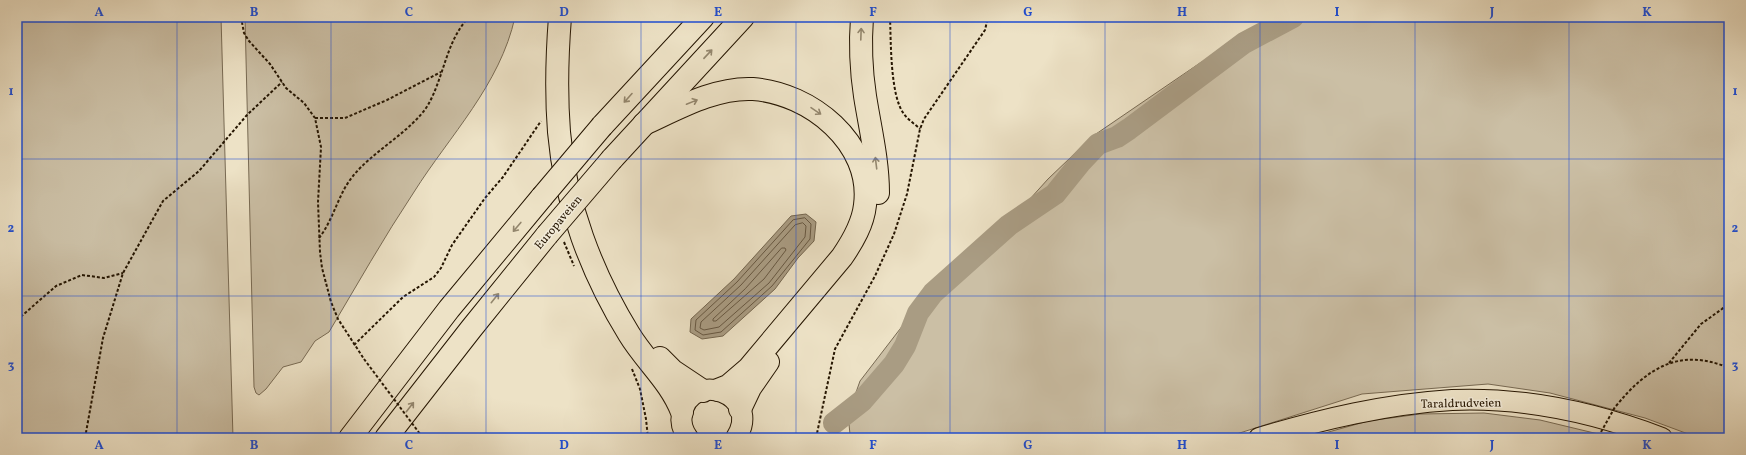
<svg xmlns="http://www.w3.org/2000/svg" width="1746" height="455" viewBox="0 0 1746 455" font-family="Vollkorn,serif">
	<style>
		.green { fill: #cbbfa5; stroke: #786a53 }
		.water { fill: #a99c83; stroke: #74664f }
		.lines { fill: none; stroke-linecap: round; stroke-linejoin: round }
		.shore { stroke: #675842; stroke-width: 1 }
		.river { stroke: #a99c83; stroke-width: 22 }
		.major-casing { stroke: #251501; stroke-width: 22 }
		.highway-casing { stroke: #251501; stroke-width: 24 }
		.path { stroke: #251501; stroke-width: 2; stroke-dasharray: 3 2; stroke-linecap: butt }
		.major { stroke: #ede2c6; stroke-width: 20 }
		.highway { stroke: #ede2c6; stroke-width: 22 }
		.highway-bridge-casing { stroke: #251501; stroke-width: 24; stroke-linecap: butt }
		.path-bridge { stroke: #251501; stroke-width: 2; stroke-dasharray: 3 2; stroke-linecap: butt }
		.highway-bridge { stroke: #ede2c6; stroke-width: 22 }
		.oneway { stroke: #93866d }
		.grid { fill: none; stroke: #1d4ed8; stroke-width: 1; stroke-opacity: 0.55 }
		.labels { text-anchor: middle; stroke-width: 3; stroke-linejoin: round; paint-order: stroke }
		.street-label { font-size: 12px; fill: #251501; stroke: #f3ecda }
		.neatline { fill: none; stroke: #1d4ed8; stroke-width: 1.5 }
		.grid-label { font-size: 13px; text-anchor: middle; font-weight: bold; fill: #1d4ed8 }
	</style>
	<rect width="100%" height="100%" fill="#ede2c6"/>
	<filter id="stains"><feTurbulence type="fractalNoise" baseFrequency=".005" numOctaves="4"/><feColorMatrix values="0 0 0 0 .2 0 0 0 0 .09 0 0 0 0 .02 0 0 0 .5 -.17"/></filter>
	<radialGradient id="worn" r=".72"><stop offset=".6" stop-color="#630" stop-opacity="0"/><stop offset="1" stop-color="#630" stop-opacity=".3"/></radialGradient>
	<g class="green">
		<polygon points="17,17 221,17 233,438 17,438"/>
		<path d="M245,17H515C500,85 450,135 414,192C384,237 357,285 329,332L315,341L301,362L283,367L266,389L259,395L256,393L254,387Z"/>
		<polygon points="1281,17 1729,17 1729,438 1699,438 1645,418 1550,393 1488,384 1362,394 1224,438 848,438 850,434 848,415 860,381 920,303 965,255 1020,210 1048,179 1093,136 1200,63"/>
		<polygon points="1484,413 1540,420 1615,438 1307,438 1368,421 1420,414"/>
	</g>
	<polygon class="water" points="806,214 816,222 814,241 798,258 775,289 723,336 702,339 690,332 691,319 734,279 791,216"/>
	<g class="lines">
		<g class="shore">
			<polygon points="805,218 811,224 810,239 772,286 721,332 703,335 695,330 696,320 737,282 793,220"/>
			<polygon points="803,223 806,226 805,237 769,283 719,327 704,330 700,328 701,322 741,285 795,225"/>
			<polygon points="782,248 785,248 786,250 764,279 716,321 713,321 713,319 745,289"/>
		</g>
		<polyline class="river" points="834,423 862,401 894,364 905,346 918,313 933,293 1009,225 1055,194 1080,163 1098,144 1117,137 1129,129 1244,43 1293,17"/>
		<g class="major-casing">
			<g id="major">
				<path d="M688,438C683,431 680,423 682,414C690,368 764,394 736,438"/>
				<path d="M1259,438C1323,419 1386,404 1452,400C1523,397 1596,413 1662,438"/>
			</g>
		</g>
		<g class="highway-casing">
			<g id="highway">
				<path d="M560,17C557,55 556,94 559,132C565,204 592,274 629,334C646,362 670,381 682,412"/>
				<path d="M862,17C860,44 861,70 865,96C870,128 878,160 878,193"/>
				<path d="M644,124C677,109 715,87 753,89C810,93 873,143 865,205C863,224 853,241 842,257L749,368L728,386L718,390"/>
				<polyline points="602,126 703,17"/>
				<polyline points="612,159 743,17"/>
				<polyline points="660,358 673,371 703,391"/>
				<polyline points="740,409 750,388 768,362"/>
				<polyline points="350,438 449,309 542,197"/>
				<polyline points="386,438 471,329 547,235"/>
			</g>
		</g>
		<g class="path">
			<polyline points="241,17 244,33 249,41 270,64 286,88 304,103 315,118 321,147 318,202 320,252 322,268 331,302 338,319 364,359"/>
			<path d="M890,17C891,41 890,96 904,114C908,120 915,124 920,129"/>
			<polyline points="315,118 345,118 387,100 441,72"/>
			<path d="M319,238C334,219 338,194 353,176C373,151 412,131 428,105C444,77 446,41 469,17"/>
			<polyline points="564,242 574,266"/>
			<polyline points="17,320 56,286 82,275 104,278 123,273"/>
			<polyline points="354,345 403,297 434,277 441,268 452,245 485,198 503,177 541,121"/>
			<polyline points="1669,363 1701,324 1722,309 1729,301"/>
			<polyline points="632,369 640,389 646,419 648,438"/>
			<path d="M1616,406C1647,368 1680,347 1729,368"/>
			<polyline points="85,438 103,338 123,273 163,201 199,171 247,115 282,82"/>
			<polyline points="816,438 835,349 875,276 894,234 907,194 920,129 924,119 985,30 988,17"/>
		</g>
		<use href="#major" class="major"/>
		<use href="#highway" class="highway"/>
		<g class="highway-bridge-casing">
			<g id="highway-bridge">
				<polyline points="542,197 602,126"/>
				<polyline points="547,235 612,159"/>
			</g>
		</g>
		<g class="path-bridge">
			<polyline points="364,359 423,438"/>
			<polyline points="1601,432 1615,407"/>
		</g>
		<use href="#highway-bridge" class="highway-bridge"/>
	</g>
	<defs><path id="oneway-shaft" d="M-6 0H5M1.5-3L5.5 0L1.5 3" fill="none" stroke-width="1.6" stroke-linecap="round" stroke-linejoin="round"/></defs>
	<g class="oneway">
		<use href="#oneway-shaft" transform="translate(861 34) rotate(-88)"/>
		<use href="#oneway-shaft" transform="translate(708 54) rotate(-47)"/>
		<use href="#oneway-shaft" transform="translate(628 98) rotate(132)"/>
		<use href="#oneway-shaft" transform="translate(692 102) rotate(-22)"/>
		<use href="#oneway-shaft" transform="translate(816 111) rotate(34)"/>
		<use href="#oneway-shaft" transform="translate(876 163) rotate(-97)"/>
		<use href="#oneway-shaft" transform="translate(517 227) rotate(130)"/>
		<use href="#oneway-shaft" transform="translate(495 298) rotate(-51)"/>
		<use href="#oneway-shaft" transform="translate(410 407) rotate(-52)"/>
	</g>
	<path class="grid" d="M177,17V438M331,17V438M486,17V438M641,17V438M796,17V438M950,17V438M1105,17V438M1260,17V438M1415,17V438M1569,17V438M17,159H1729M17,296H1729"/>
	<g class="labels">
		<g class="street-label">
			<text transform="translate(558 222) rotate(-50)" y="4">Europaveien</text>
			<text transform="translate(1461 403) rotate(-1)" y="4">Taraldrudveien</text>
		</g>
	</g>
	<rect width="1746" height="455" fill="none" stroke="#ede2c6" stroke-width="44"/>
	<rect x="22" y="22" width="1702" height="411" class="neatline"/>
	<g class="grid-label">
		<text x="99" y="16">A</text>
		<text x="254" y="16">B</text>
		<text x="409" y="16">C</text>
		<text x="564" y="16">D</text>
		<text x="718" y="16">E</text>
		<text x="873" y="16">F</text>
		<text x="1028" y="16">G</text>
		<text x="1182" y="16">H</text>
		<text x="1337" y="16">I</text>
		<text x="1492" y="16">J</text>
		<text x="1647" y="16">K</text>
		<text x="11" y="95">1</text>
		<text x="1735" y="95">1</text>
		<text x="11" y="232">2</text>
		<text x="1735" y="232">2</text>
		<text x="11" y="369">3</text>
		<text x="1735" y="369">3</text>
		<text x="99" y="449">A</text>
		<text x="254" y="449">B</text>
		<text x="409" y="449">C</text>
		<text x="564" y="449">D</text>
		<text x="718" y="449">E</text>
		<text x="873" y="449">F</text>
		<text x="1028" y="449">G</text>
		<text x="1182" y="449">H</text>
		<text x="1337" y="449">I</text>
		<text x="1492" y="449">J</text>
		<text x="1647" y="449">K</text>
	</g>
	<rect width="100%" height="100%" filter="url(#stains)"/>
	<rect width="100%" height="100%" fill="url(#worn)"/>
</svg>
